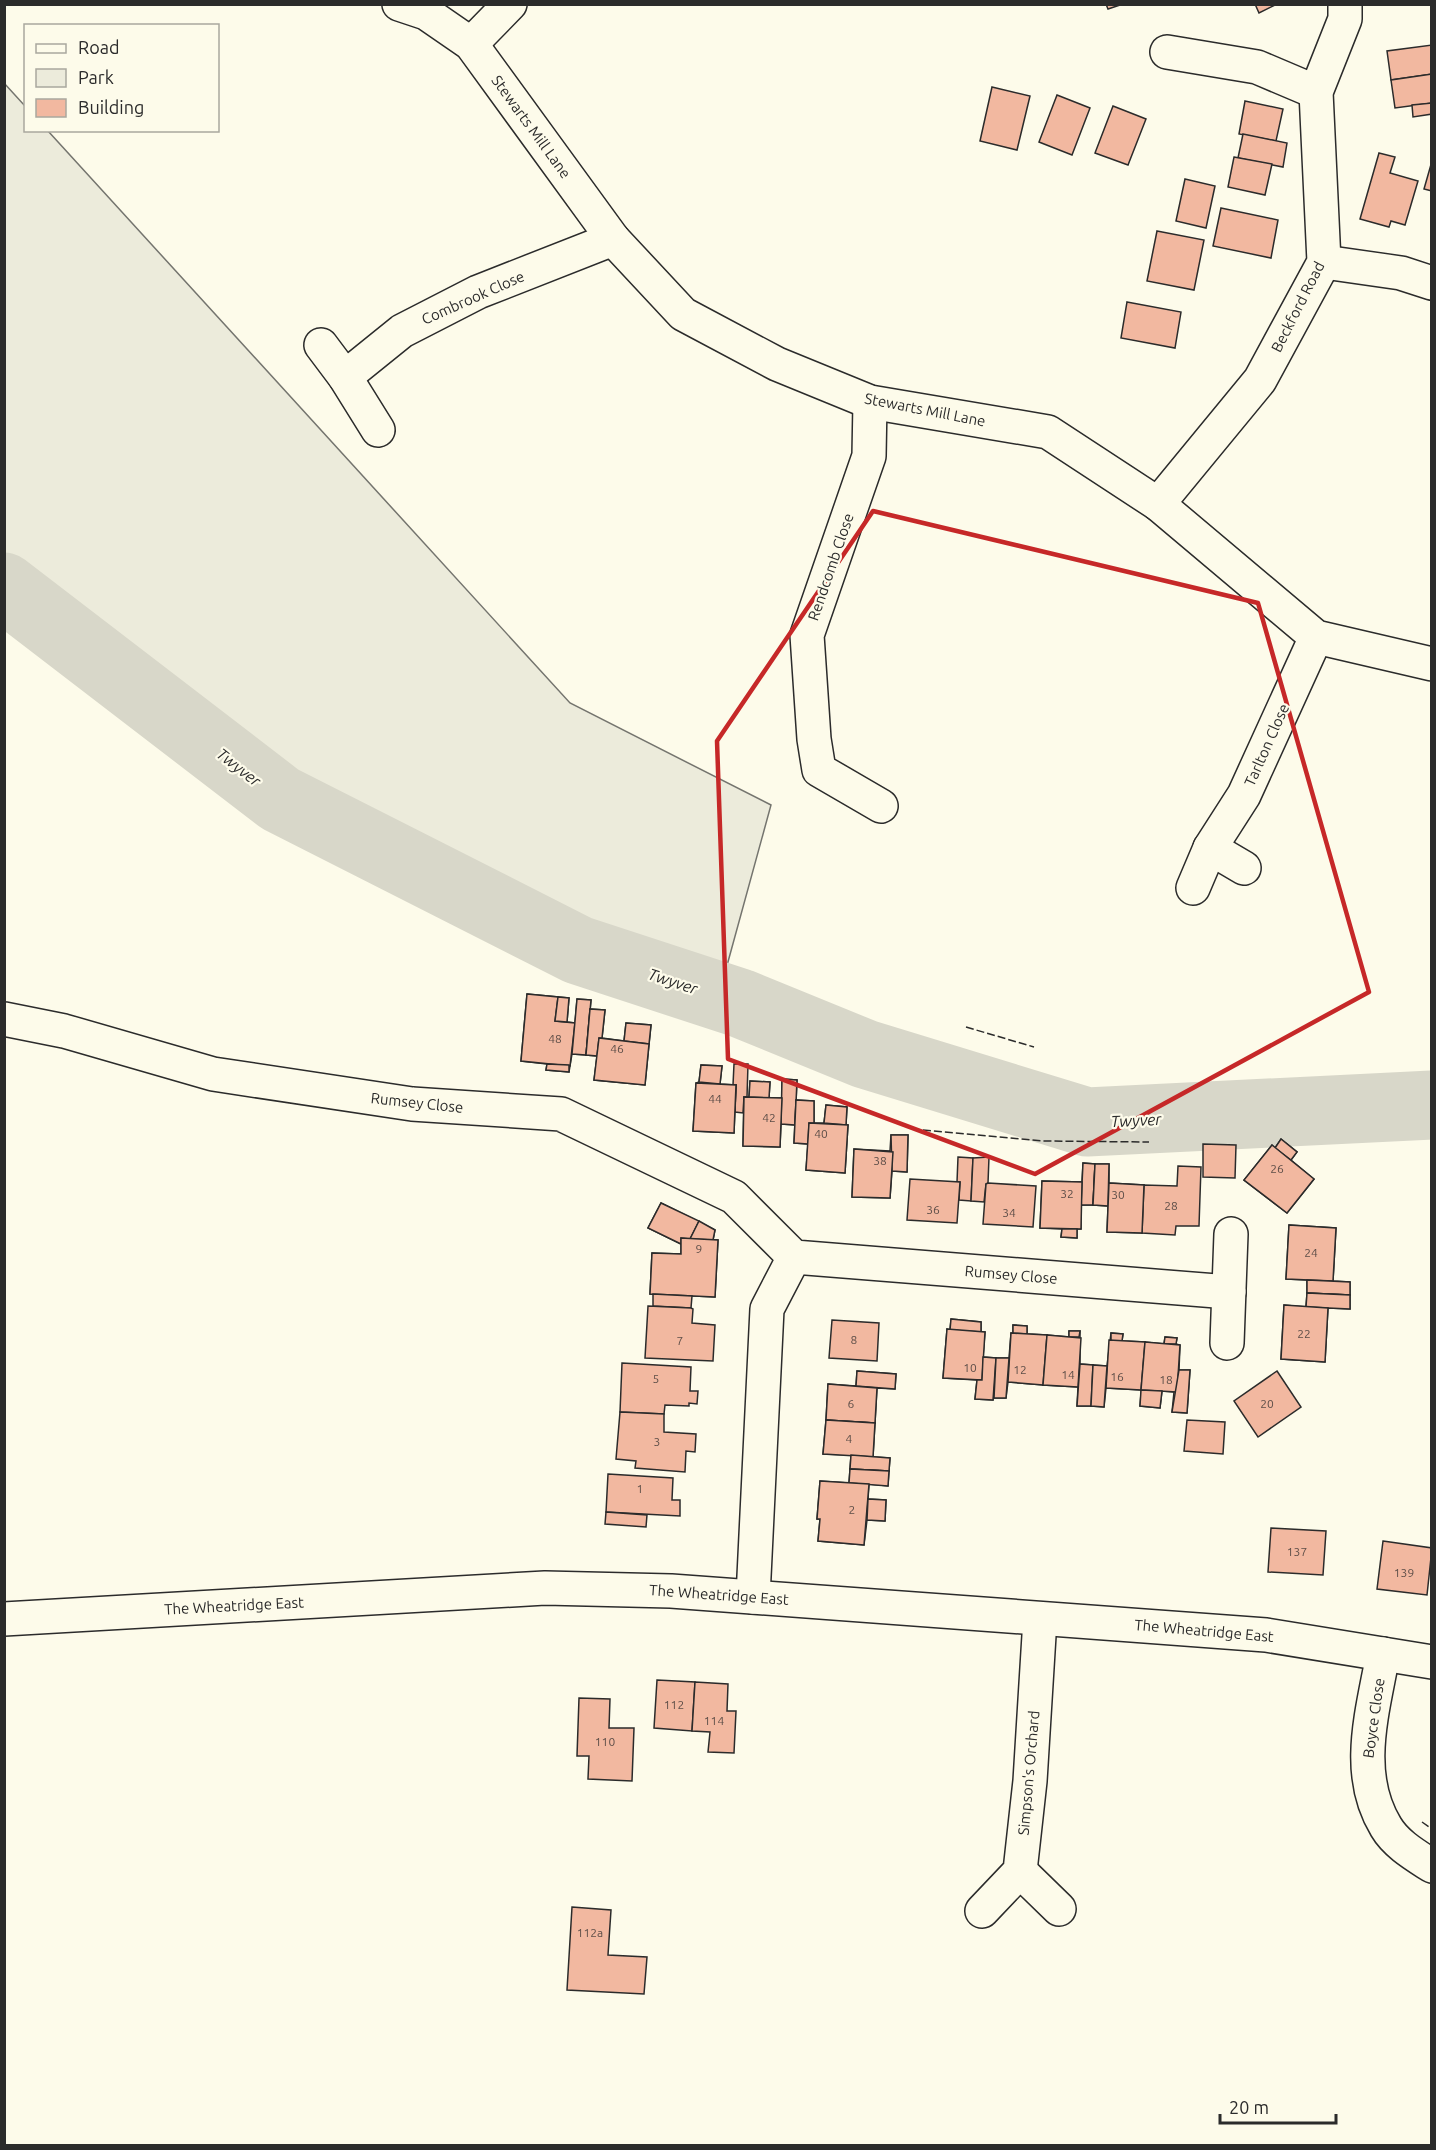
<svg xmlns="http://www.w3.org/2000/svg" width="1436" height="2150" viewBox="0 0 1436 2150" font-family="Ubuntu,sans-serif">
	<style>
		.green { fill: #ecebdb; stroke: #74746e; stroke-width: 1.5 }
		.lines { fill: none; stroke-linecap: round; stroke-linejoin: round }
		.river { stroke: #d8d7c9; stroke-width: 69 }
		.building { fill: #f2b8a0; stroke: #2b2b2b; stroke-width: 1.5 }
		.street-casing { stroke: #2b2b2b; stroke-width: 36 }
		.street { stroke: #fdfbea; stroke-width: 33 }
		.fence { stroke: #2b2b2b; stroke-width: 1.5; stroke-dasharray: 8 3; stroke-linecap: butt }
		.marked { fill: none; stroke: #c62828; stroke-width: 4.5; stroke-linejoin: round }
		.labels { text-anchor: middle; stroke-width: 4.5; stroke-linejoin: round; paint-order: stroke }
		.number-label { font-size: 12px; fill: #5d4e48 }
		.street-label { font-size: 15px; fill: #2b2b2b; stroke: #fdfbea }
		.water-label { font-size: 16px; font-style: italic; fill: #2b2b2b; stroke: #fdfbea }
	</style>
	<rect width="100%" height="100%" fill="#fdfbea"/>
	<polygon class="green" points="4,83 25,106 26,130 48,131 570,703 771,805 720,991 566,953 266,805 5,611"/>
	<g class="lines">
		<polyline class="river" points="4,587 280,799 578,950 740,1003 865,1054 1087,1122 1432,1105"/>
	</g>
	<g class="building">
		<polygon points="1106,4 1123,4 1108,9"/>
		<polygon points="1255,4 1277,4 1259,13"/>
		<polygon points="1432,45 1432,74 1391,80 1387,51"/>
		<polygon points="1432,74 1432,103 1395,108 1391,80"/>
		<polygon points="992,87 1030,96 1017,150 980,141"/>
		<polygon points="1057,95 1090,108 1072,155 1039,142"/>
		<polygon points="1245,101 1283,109 1276,141 1239,134"/>
		<polygon points="1432,103 1432,114 1413,117 1412,105"/>
		<polygon points="1113,106 1146,119 1128,165 1095,153"/>
		<polygon points="1243,134 1287,143 1283,167 1238,158"/>
		<polygon points="1379,153 1395,157 1390,173 1418,181 1405,225 1391,221 1389,227 1360,219"/>
		<polygon points="1234,157 1272,164 1265,195 1228,187"/>
		<polygon points="1432,161 1432,191 1424,189"/>
		<polygon points="1185,179 1215,186 1206,228 1176,221"/>
		<polygon points="1221,208 1278,220 1271,258 1213,246"/>
		<polygon points="1157,231 1204,240 1194,290 1147,281"/>
		<polygon points="1127,302 1181,312 1175,348 1121,338"/>
		<polygon points="527,994 569,998 567,1022 575,1023 577,999 591,1000 586,1055 572,1054 569,1072 546,1070 547,1064 521,1061"/>
		<polygon points="527,994 558,997 555,1021 575,1023 570,1066 521,1061"/>
		<polygon points="558,997 569,998 567,1022 555,1021"/>
		<polygon points="577,999 591,1000 586,1055 572,1054"/>
		<polygon points="590,1009 605,1010 602,1038 624,1041 626,1023 651,1025 645,1085 594,1080 597,1056 586,1055"/>
		<polygon points="590,1009 605,1010 602,1038 599,1038 597,1056 586,1055"/>
		<polygon points="626,1023 651,1025 649,1044 624,1041"/>
		<polygon points="599,1038 649,1044 645,1085 594,1080"/>
		<polygon points="547,1064 569,1065 569,1072 546,1070"/>
		<polygon points="734,1064 748,1064 747,1097 744,1097 743,1113 735,1112 736,1085 733,1085"/>
		<polygon points="701,1065 722,1066 720,1084 736,1085 734,1133 693,1131 696,1083 699,1082"/>
		<polygon points="701,1065 722,1066 720,1084 699,1082"/>
		<polygon points="782,1079 797,1080 795,1125 781,1124 780,1147 743,1146 744,1097 749,1097 750,1081 770,1082 769,1098 782,1098"/>
		<polygon points="782,1079 797,1080 795,1125 781,1124"/>
		<polygon points="750,1081 770,1082 769,1098 749,1097"/>
		<polygon points="696,1083 736,1085 734,1133 693,1131"/>
		<polygon points="744,1097 782,1098 780,1147 743,1146"/>
		<polygon points="796,1100 814,1101 814,1123 824,1123 826,1105 847,1107 846,1125 848,1125 845,1173 806,1170 808,1144 794,1143"/>
		<polygon points="796,1100 814,1101 814,1123 809,1123 808,1144 794,1143"/>
		<polygon points="826,1105 847,1107 846,1125 824,1123"/>
		<polygon points="809,1123 848,1125 845,1173 806,1170"/>
		<polygon points="891,1135 908,1135 907,1172 892,1171 890,1198 852,1197 854,1149 890,1151"/>
		<polygon points="891,1135 908,1135 907,1172 892,1171"/>
		<polygon points="1281,1139 1297,1152 1291,1160 1314,1179 1287,1213 1244,1180 1272,1145 1275,1148"/>
		<polygon points="1281,1139 1297,1152 1291,1160 1275,1148"/>
		<polygon points="1203,1144 1236,1145 1235,1178 1203,1177"/>
		<polygon points="1272,1145 1314,1179 1287,1213 1244,1180"/>
		<polygon points="854,1149 893,1152 890,1198 852,1197"/>
		<polygon points="958,1157 973,1158 971,1201 959,1200 960,1182 957,1182"/>
		<polygon points="989,1157 988,1183 986,1184 984,1202 971,1201 973,1158"/>
		<polygon points="1083,1163 1095,1164 1093,1205 1081,1205 1081,1229 1077,1229 1077,1238 1061,1237 1062,1229 1040,1228 1042,1181 1082,1182"/>
		<polygon points="1083,1163 1095,1164 1093,1205 1081,1205"/>
		<polygon points="1095,1164 1109,1164 1109,1183 1144,1185 1142,1233 1107,1232 1108,1206 1093,1205"/>
		<polygon points="1095,1164 1109,1164 1108,1206 1093,1205"/>
		<polygon points="1178,1166 1201,1167 1199,1226 1176,1226 1175,1235 1142,1233 1144,1185 1177,1186"/>
		<polygon points="910,1179 960,1182 957,1223 907,1220"/>
		<polygon points="1042,1181 1082,1182 1081,1229 1040,1228"/>
		<polygon points="988,1183 1036,1186 1033,1227 983,1224 986,1184"/>
		<polygon points="1109,1183 1144,1185 1142,1233 1107,1232"/>
		<polygon points="661,1203 715,1230 713,1240 718,1240 715,1297 650,1294 652,1253 681,1254 681,1244 648,1228"/>
		<polygon points="661,1203 699,1221 690,1239 681,1238 681,1244 648,1228"/>
		<polygon points="699,1221 715,1230 713,1240 690,1239"/>
		<polygon points="1289,1225 1336,1228 1333,1281 1350,1282 1350,1295 1307,1293 1307,1280 1286,1279"/>
		<polygon points="1289,1225 1336,1228 1333,1281 1286,1279"/>
		<polygon points="1062,1229 1077,1229 1077,1238 1061,1237"/>
		<polygon points="681,1238 718,1240 715,1297 650,1294 652,1253 681,1254"/>
		<polygon points="1307,1280 1350,1282 1350,1295 1307,1293"/>
		<polygon points="1307,1293 1350,1295 1350,1309 1328,1308 1325,1362 1281,1359 1284,1305 1306,1307"/>
		<polygon points="1307,1293 1350,1295 1350,1309 1306,1307"/>
		<polygon points="653,1294 692,1296 691,1308 653,1306"/>
		<polygon points="1284,1305 1328,1308 1325,1362 1281,1359"/>
		<polygon points="648,1306 691,1308 693,1309 692,1323 715,1325 713,1361 645,1358"/>
		<polygon points="951,1319 981,1322 981,1332 985,1332 983,1357 996,1358 993,1400 975,1399 977,1380 943,1378 947,1329 950,1330"/>
		<polygon points="951,1319 981,1322 981,1332 950,1330"/>
		<polygon points="832,1320 879,1323 877,1361 829,1358"/>
		<polygon points="1013,1325 1027,1326 1027,1334 1047,1335 1043,1385 1008,1382 1006,1398 994,1398 996,1358 1009,1358 1011,1333 1013,1333"/>
		<polygon points="1013,1325 1027,1326 1027,1334 1013,1333"/>
		<polygon points="947,1329 985,1332 982,1380 943,1378"/>
		<polygon points="1069,1331 1080,1331 1080,1364 1093,1365 1091,1406 1077,1406 1078,1387 1043,1385 1047,1335 1069,1337"/>
		<polygon points="1069,1331 1080,1331 1079,1337 1069,1337"/>
		<polygon points="1011,1333 1047,1335 1043,1385 1008,1382"/>
		<polygon points="1111,1333 1123,1334 1122,1341 1145,1342 1141,1390 1106,1388 1104,1407 1091,1406 1093,1365 1107,1366"/>
		<polygon points="1111,1333 1123,1334 1122,1341 1111,1341"/>
		<polygon points="1047,1335 1081,1338 1078,1387 1043,1385"/>
		<polygon points="1165,1337 1177,1338 1176,1344 1180,1345 1179,1370 1190,1370 1187,1413 1172,1412 1174,1392 1162,1391 1160,1408 1140,1406 1145,1342 1164,1344"/>
		<polygon points="1165,1337 1177,1338 1176,1344 1164,1344"/>
		<polygon points="1109,1340 1145,1342 1141,1390 1106,1388"/>
		<polygon points="1145,1342 1180,1345 1177,1392 1141,1390"/>
		<polygon points="983,1357 996,1358 993,1400 975,1399 977,1380 982,1380"/>
		<polygon points="996,1358 1009,1358 1006,1398 994,1398"/>
		<polygon points="622,1363 691,1367 690,1391 698,1391 697,1404 689,1403 689,1406 665,1405 664,1414 620,1412"/>
		<polygon points="1080,1364 1093,1365 1091,1406 1077,1406"/>
		<polygon points="1093,1365 1107,1366 1104,1407 1091,1406"/>
		<polygon points="1179,1370 1190,1370 1187,1413 1172,1412"/>
		<polygon points="857,1371 896,1374 895,1389 877,1388 875,1423 826,1420 828,1384 856,1386"/>
		<polygon points="857,1371 896,1374 895,1389 856,1386"/>
		<polygon points="1277,1371 1301,1407 1258,1437 1234,1401"/>
		<polygon points="828,1384 877,1388 875,1423 826,1420"/>
		<polygon points="1141,1390 1162,1391 1160,1408 1140,1406"/>
		<polygon points="620,1412 664,1414 664,1432 696,1434 695,1452 686,1451 685,1472 635,1468 636,1461 616,1459"/>
		<polygon points="826,1420 875,1423 873,1457 890,1458 889,1471 850,1469 851,1455 823,1454"/>
		<polygon points="826,1420 875,1423 873,1457 823,1454"/>
		<polygon points="1187,1420 1225,1422 1223,1454 1184,1451"/>
		<polygon points="851,1455 890,1458 889,1471 850,1469"/>
		<polygon points="850,1469 889,1471 888,1486 869,1484 868,1499 886,1500 885,1521 867,1520 864,1545 818,1541 820,1519 817,1519 820,1481 849,1483"/>
		<polygon points="850,1469 889,1471 888,1486 849,1483"/>
		<polygon points="608,1474 673,1478 672,1500 680,1500 680,1516 606,1512"/>
		<polygon points="820,1481 869,1484 864,1545 818,1541 820,1519 817,1519"/>
		<polygon points="868,1499 886,1500 885,1521 867,1520"/>
		<polygon points="606,1512 647,1515 646,1527 605,1524"/>
		<polygon points="1271,1528 1326,1531 1323,1575 1268,1572"/>
		<polygon points="1383,1541 1432,1548 1427,1595 1377,1589"/>
		<polygon points="657,1680 695,1682 692,1731 654,1728"/>
		<polygon points="695,1682 728,1684 727,1711 736,1711 734,1753 708,1752 710,1732 692,1731"/>
		<polygon points="579,1698 610,1699 609,1728 634,1728 632,1781 588,1779 589,1756 577,1756"/>
		<polygon points="572,1907 611,1910 608,1955 647,1957 644,1994 567,1990"/>
	</g>
	<g class="lines">
		<g class="street-casing">
			<g id="street">
				<polyline points="399,4 426,13 471,44 613,239 683,314 777,364 870,402 1048,432 1158,504 1316,637 1432,664"/>
				<polyline points="471,44 510,4"/>
				<polyline points="1167,52 1257,67 1316,92"/>
				<polyline points="1324,262 1401,273 1432,283"/>
				<polyline points="321,345 345,377 378,430"/>
				<polyline points="345,377 402,331 478,292 613,239"/>
				<polyline points="870,402 869,456 807,635 814,739 819,770 881,806"/>
				<polyline points="1158,504 1260,380 1324,262 1316,92 1345,19 1345,4"/>
				<polyline points="1210,848 1244,868"/>
				<polyline points="1193,888 1210,848 1244,795 1316,637"/>
				<polyline points="4,1019 64,1031 213,1074 412,1104 561,1114 734,1197 794,1257 1229,1292"/>
				<polyline points="1227,1343 1231,1234"/>
				<polyline points="753,1597 767,1309 794,1257"/>
				<polyline points="4,1619 545,1588 671,1591 1266,1635 1432,1662"/>
				<path d="M1383,1654C1373,1711 1353,1773 1386,1827C1396,1844 1415,1855 1432,1866"/>
				<polyline points="1020,1871 1059,1909"/>
				<polyline points="982,1911 1020,1871 1030,1781 1040,1619"/>
			</g>
		</g>
		<use href="#street" class="street"/>
		<g class="fence">
			<polyline points="966,1027 1034,1047"/>
			<polyline points="912,1129 1043,1141 1149,1142"/>
			<polyline points="1422,1822 1432,1829"/>
		</g>
	</g>
	<path class="marked" d="M873,511L1258,603L1369,992L1035,1174L728,1059L717,741Z"/>
	<g class="labels">
		<g class="number-label">
			<text x="555" y="1043">48</text>
			<text x="617" y="1053">46</text>
			<text x="715" y="1103">44</text>
			<text x="769" y="1122">42</text>
			<text x="821" y="1138">40</text>
			<text x="880" y="1165">38</text>
			<text x="1277" y="1173">26</text>
			<text x="1067" y="1198">32</text>
			<text x="1118" y="1199">30</text>
			<text x="1171" y="1210">28</text>
			<text x="933" y="1214">36</text>
			<text x="1009" y="1217">34</text>
			<text x="699" y="1253">9</text>
			<text x="1311" y="1257">24</text>
			<text x="1304" y="1338">22</text>
			<text x="854" y="1344">8</text>
			<text x="680" y="1345">7</text>
			<text x="970" y="1372">10</text>
			<text x="1020" y="1374">12</text>
			<text x="1068" y="1379">14</text>
			<text x="1117" y="1381">16</text>
			<text x="656" y="1383">5</text>
			<text x="1166" y="1384">18</text>
			<text x="851" y="1408">6</text>
			<text x="1267" y="1408">20</text>
			<text x="849" y="1443">4</text>
			<text x="657" y="1446">3</text>
			<text x="640" y="1493">1</text>
			<text x="852" y="1514">2</text>
			<text x="1297" y="1556">137</text>
			<text x="1404" y="1577">139</text>
			<text x="674" y="1709">112</text>
			<text x="714" y="1725">114</text>
			<text x="605" y="1746">110</text>
			<text x="590" y="1937">112a</text>
		</g>
		<g class="street-label">
			<text transform="translate(531 127) rotate(54)" y="5">Stewarts Mill Lane</text>
			<text transform="translate(473 298) rotate(-24)" y="5">Combrook Close</text>
			<text transform="translate(1298 307) rotate(-63)" y="5">Beckford Road</text>
			<text transform="translate(925 410) rotate(11)" y="5">Stewarts Mill Lane</text>
			<text transform="translate(831 567) rotate(-71)" y="5">Rendcomb Close</text>
			<text transform="translate(1267 745) rotate(-66)" y="5">Tarlton Close</text>
			<text transform="translate(417 1103) rotate(6)" y="5">Rumsey Close</text>
			<text transform="translate(1011 1275) rotate(5)" y="5">Rumsey Close</text>
			<text transform="translate(719 1595) rotate(4)" y="5">The Wheatridge East</text>
			<text transform="translate(234 1606) rotate(-3)" y="5">The Wheatridge East</text>
			<text transform="translate(1204 1631) rotate(5)" y="5">The Wheatridge East</text>
			<text transform="translate(1374 1718) rotate(-82)" y="5">Boyce Close</text>
			<text transform="translate(1029 1773) rotate(-85)" y="5">Simpson's Orchard</text>
		</g>
		<g class="water-label">
			<text transform="translate(239 767) rotate(38)" y="6">Twyver</text>
			<text transform="translate(673 981) rotate(18)" y="6">Twyver</text>
			<text transform="translate(1136 1120) rotate(-3)" y="6">Twyver</text>
		</g>
	</g>
	<rect width="1436" height="2150" fill="none" stroke="#2b2b2b" stroke-width="12"/>
	<rect x="24" y="24" width="195" height="108" fill="#fdfbea" stroke="#a9a89e" stroke-width="1.5"/>
	<rect x="36" y="44" width="30" height="9" fill="#fdfbea" stroke="#a9a89e" stroke-width="1.5"/>
	<text x="78" y="54" font-size="18" fill="#2b2b2b">Road</text>
	<rect x="36" y="69" width="30" height="18" fill="#ecebdb" stroke="#a9a89e" stroke-width="1.5"/>
	<text x="78" y="84" font-size="18" fill="#2b2b2b">Park</text>
	<rect x="36" y="99" width="30" height="18" fill="#f2b8a0" stroke="#a9a89e" stroke-width="1.5"/>
	<text x="78" y="114" font-size="18" fill="#2b2b2b">Building</text>
	<path d="M1220 2114v9h116v-9" fill="none" stroke="#2b2b2b" stroke-width="3"/>
	<text x="1229" y="2114" font-size="18" fill="#2b2b2b" stroke="#fdfbea" stroke-width="4.5" paint-order="stroke">20 m</text>
</svg>
